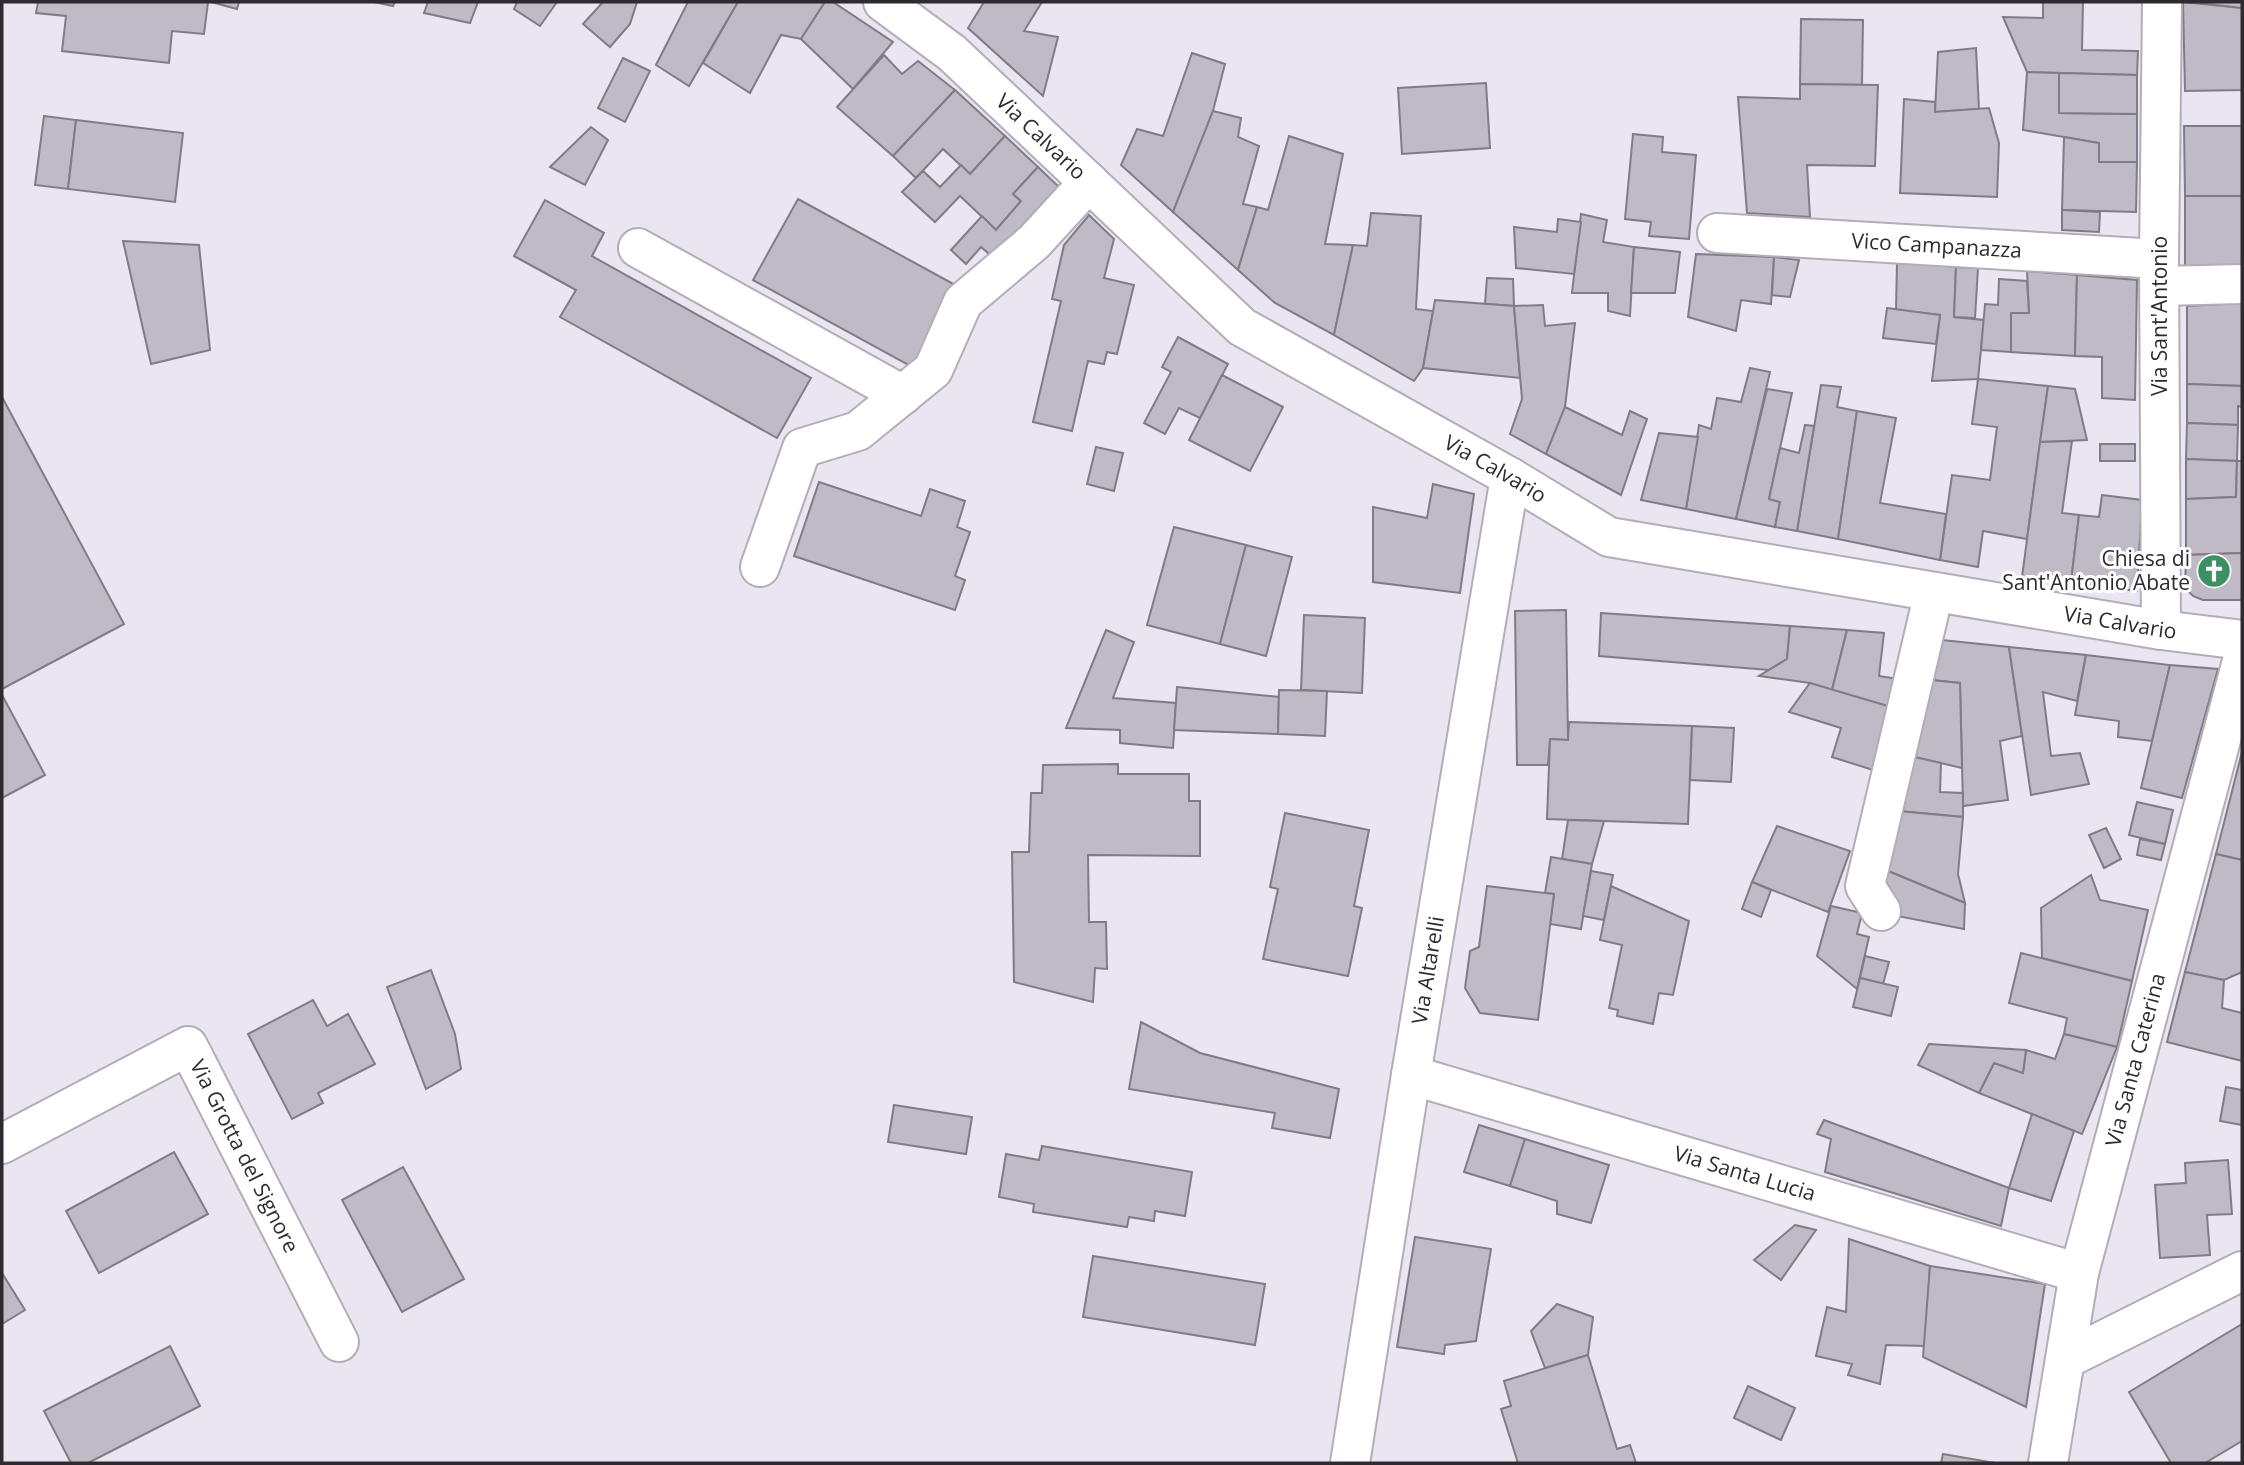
<svg xmlns="http://www.w3.org/2000/svg" width="2244" height="1465" viewBox="0 0 2244 1465" font-family="'Open Sans',sans-serif">
	<style>
		.building { fill: #bfbac5; stroke: #807b85; stroke-width: 2 }
		.lines { fill: none; stroke-linecap: round; stroke-linejoin: round }
		.street-casing { stroke: #b2adb8; stroke-width: 42 }
		.street { stroke: #fff; stroke-width: 38 }
		.labels { text-anchor: middle; stroke-width: 6; stroke-linejoin: round; paint-order: stroke }
		.street-label { font-size: 21px; fill: #2d2b2f; stroke: #fff }
		.poi-label { font-size: 21px; fill: #2d2b2f; stroke: #fff; text-anchor: end }
	</style>
	<rect width="100%" height="100%" fill="#eae5f0"/>
	<g class="building">
		<polygon points="38,2 208,2 204,34 172,31 169,63 62,51 66,16 36,13"/>
		<polygon points="211,2 239,2 237,9"/>
		<polygon points="374,2 395,2 393,6"/>
		<polygon points="428,2 478,2 470,23 424,13"/>
		<polygon points="517,2 557,2 540,26 514,9"/>
		<polygon points="603,2 637,2 630,24 610,47 583,24"/>
		<polygon points="688,2 738,2 689,86 656,65"/>
		<polygon points="738,2 825,2 801,39 781,35 750,93 703,63"/>
		<polygon points="825,2 833,2 893,42 853,89 801,39"/>
		<polygon points="984,2 1042,2 1024,31 1058,37 1043,96 968,28"/>
		<polygon points="2043,2 2083,2 2082,50 2138,51 2137,75 2027,72 2003,17 2043,18"/>
		<polygon points="2183,2 2242,8 2242,90 2185,91"/>
		<polygon points="2190,2 2242,2 2242,8"/>
		<polygon points="1801,19 1863,20 1862,85 1800,84"/>
		<polygon points="1976,48 1979,109 1935,112 1938,52"/>
		<polygon points="1192,53 1225,64 1213,111 1173,212 1121,165 1137,129 1163,136"/>
		<polygon points="884,55 902,74 918,61 955,90 893,156 837,107"/>
		<polygon points="623,58 650,71 625,122 598,108"/>
		<polygon points="2027,72 2059,73 2059,113 2137,114 2137,162 2099,162 2099,143 2023,130"/>
		<polygon points="2059,73 2137,75 2137,114 2059,113"/>
		<polygon points="1486,83 1490,148 1402,154 1398,88"/>
		<polygon points="1800,84 1878,85 1875,166 1807,165 1810,217 1747,213 1738,97 1800,99"/>
		<polygon points="955,90 1005,136 970,174 943,149 916,178 893,156"/>
		<polygon points="1904,99 1935,102 1935,112 1989,108 1999,143 1997,197 1900,193"/>
		<polygon points="1213,111 1241,118 1238,137 1259,146 1243,204 1257,207 1238,270 1173,212"/>
		<polygon points="44,116 76,120 68,189 35,185"/>
		<polygon points="76,120 183,133 175,202 68,189"/>
		<polygon points="2184,126 2242,126 2242,196 2185,196"/>
		<polygon points="591,127 608,140 585,185 550,167"/>
		<polygon points="1633,134 1663,137 1662,152 1696,155 1689,239 1649,236 1651,222 1625,219"/>
		<polygon points="1005,136 1038,167 1013,194 1021,201 996,230 960,196 935,222 902,192 923,171 940,187 961,165 970,174"/>
		<polygon points="1289,136 1343,154 1325,244 1353,245 1334,335 1275,303 1238,270 1257,207 1268,210"/>
		<polygon points="2064,137 2099,143 2099,162 2137,162 2136,212 2062,210"/>
		<polygon points="1038,167 1062,190 997,261 981,247 966,264 951,250 982,216 996,230 1021,201 1013,194"/>
		<polygon points="2185,196 2242,196 2242,266 2185,270"/>
		<polygon points="798,199 957,286 912,367 753,280"/>
		<polygon points="545,200 604,233 592,256 811,378 777,438 560,317 576,290 514,256"/>
		<polygon points="2062,210 2100,212 2099,232 2062,230"/>
		<polygon points="1371,213 1421,216 1416,309 1433,311 1423,368 1414,381 1334,335 1353,245 1367,246"/>
		<polygon points="1581,214 1607,220 1603,242 1634,247 1630,316 1608,311 1608,293 1572,293"/>
		<polygon points="1089,215 1114,239 1104,278 1134,285 1117,354 1107,352 1104,364 1088,361 1072,431 1033,422 1061,301 1052,299 1064,245"/>
		<polygon points="1558,219 1581,222 1574,274 1516,268 1514,227 1557,232"/>
		<polygon points="123,241 199,245 210,350 151,364"/>
		<polygon points="1634,247 1680,252 1675,293 1631,293"/>
		<polygon points="1696,254 1774,257 1771,304 1741,300 1736,331 1688,317"/>
		<polygon points="1774,257 1799,260 1790,297 1772,295"/>
		<polygon points="1897,262 1956,267 1954,317 1984,320 1978,379 1932,381 1940,315 1896,310"/>
		<polygon points="1956,267 1978,268 1975,318 1954,317"/>
		<polygon points="2027,271 2077,275 2075,356 2011,352 2011,313 2029,313"/>
		<polygon points="2077,275 2137,280 2135,400 2102,398 2102,357 2075,356"/>
		<polygon points="1487,278 1513,279 1514,306 1485,304"/>
		<polygon points="1999,279 2027,281 2029,313 2011,313 2011,352 1981,350 1985,304 1998,305"/>
		<polygon points="1435,300 1514,306 1520,378 1423,368"/>
		<polygon points="2242,303 2242,386 2187,384 2187,306"/>
		<polygon points="1543,305 1545,326 1575,323 1565,407 1546,454 1510,434 1522,399 1514,306"/>
		<polygon points="1887,308 1940,315 1936,344 1883,338"/>
		<polygon points="1178,337 1228,364 1200,418 1179,408 1165,434 1144,423 1171,372 1162,367"/>
		<polygon points="1750,368 1770,372 1736,519 1686,509 1699,425 1711,429 1717,398 1741,402"/>
		<polygon points="1222,375 1283,407 1250,471 1189,440"/>
		<polygon points="1978,379 2048,386 2027,539 1983,531 1978,567 1940,560 1952,475 1990,480 1997,427 1972,424"/>
		<polygon points="2187,384 2242,386 2242,407 2238,406 2238,425 2187,423"/>
		<polygon points="1821,385 1841,387 1837,407 1857,411 1838,539 1797,531"/>
		<polygon points="2048,386 2075,389 2087,440 2040,442"/>
		<polygon points="1767,389 1792,393 1769,499 1780,502 1775,527 1736,519"/>
		<polygon points="2,397 124,624 2,689"/>
		<polygon points="1565,407 1622,435 1630,411 1647,419 1621,495 1546,454"/>
		<polygon points="1857,411 1896,418 1880,503 1946,514 1940,560 1838,539"/>
		<polygon points="2187,423 2238,425 2237,461 2186,459"/>
		<polygon points="1805,425 1814,426 1797,531 1775,527 1780,502 1769,499 1780,448 1799,453"/>
		<polygon points="1659,433 1698,437 1686,509 1641,500"/>
		<polygon points="2072,441 2062,513 2079,515 2071,582 2022,577 2040,442"/>
		<rect x="2100" y="444" width="35" height="17"/>
		<polygon points="1096,447 1123,453 1114,491 1087,484"/>
		<polygon points="2186,459 2237,461 2236,497 2186,499"/>
		<polygon points="2237,461 2242,461 2242,553 2186,555 2186,499 2236,497"/>
		<polygon points="819,482 921,516 930,489 965,501 957,527 970,532 955,576 965,580 955,610 794,556"/>
		<polygon points="1433,484 1474,494 1460,593 1373,582 1373,507 1427,518"/>
		<polygon points="2102,495 2142,500 2137,591 2071,582 2079,515 2099,517"/>
		<polygon points="1174,527 1246,545 1220,644 1147,625"/>
		<polygon points="1246,545 1292,557 1266,656 1220,644"/>
		<polygon points="2242,553 2242,600 2203,600 2193,596 2185,588 2186,555"/>
		<polygon points="1566,610 1568,740 1550,739 1548,765 1517,765 1515,611"/>
		<polygon points="1601,613 1790,626 1787,659 1769,670 1599,656"/>
		<polygon points="1304,615 1365,618 1362,693 1301,690"/>
		<polygon points="1790,626 1847,630 1832,690 1810,683 1759,676 1787,659"/>
		<polygon points="1106,630 1134,642 1113,698 1176,703 1173,748 1120,743 1120,730 1066,728"/>
		<polygon points="1847,630 1884,633 1879,676 1898,679 1891,707 1832,690"/>
		<polygon points="1942,640 2009,647 2022,736 2000,741 2008,800 1963,806 1960,683 1931,680"/>
		<polygon points="2009,647 2086,655 2077,701 2043,692 2051,756 2080,753 2089,784 2031,795"/>
		<polygon points="2086,655 2170,665 2152,741 2118,737 2119,721 2075,715"/>
		<polygon points="2170,665 2218,669 2182,798 2141,788"/>
		<polygon points="1931,680 1960,683 1962,768 1910,756"/>
		<polygon points="1810,683 1891,707 1873,770 1832,757 1841,728 1789,712"/>
		<polygon points="1177,687 1279,697 1278,734 1174,730"/>
		<polygon points="1279,690 1327,691 1325,736 1278,734"/>
		<polygon points="2,695 45,775 2,798"/>
		<polygon points="1569,722 1692,726 1688,824 1547,819 1550,739 1568,740"/>
		<polygon points="1692,726 1734,728 1731,782 1690,780"/>
		<polygon points="2242,752 2242,860 2216,854"/>
		<polygon points="1910,756 1941,763 1940,792 1963,793 1963,817 1898,811"/>
		<polygon points="1118,764 1118,774 1189,774 1189,801 1200,801 1200,856 1088,855 1089,922 1106,922 1107,969 1095,968 1093,1002 1014,982 1012,852 1029,852 1031,793 1042,793 1043,765"/>
		<polygon points="2137,802 2173,810 2165,844 2129,835"/>
		<polygon points="1898,811 1963,817 1958,874 1965,903 1888,871"/>
		<polygon points="1285,813 1369,830 1354,906 1362,908 1348,976 1263,959 1278,889 1270,887"/>
		<polygon points="1568,820 1604,821 1592,864 1562,859"/>
		<polygon points="1777,826 1850,851 1828,912 1752,882"/>
		<polygon points="2106,828 2121,859 2104,868 2089,835"/>
		<polygon points="2140,839 2165,844 2161,860 2137,855"/>
		<polygon points="2216,854 2242,860 2242,972 2224,980 2185,972"/>
		<polygon points="1551,857 1592,864 1581,929 1550,924 1554,894 1545,893"/>
		<polygon points="1591,871 1613,875 1604,920 1583,916"/>
		<polygon points="1888,871 1965,903 1964,929 1892,915 1884,889"/>
		<polygon points="2091,875 2100,900 2148,910 2132,981 2042,958 2041,908"/>
		<polygon points="1752,882 1771,890 1761,917 1742,909"/>
		<polygon points="1487,886 1554,894 1538,1020 1480,1013 1465,988 1470,951 1479,947"/>
		<polygon points="1611,886 1689,921 1673,995 1659,993 1653,1024 1617,1016 1618,1010 1609,1008 1622,945 1600,940"/>
		<polygon points="1831,906 1862,913 1857,934 1869,937 1857,989 1817,956"/>
		<polygon points="2021,953 2132,981 2117,1047 2064,1034 2067,1018 2009,1003"/>
		<polygon points="1865,956 1889,962 1883,984 1860,978"/>
		<polygon points="431,970 455,1034 461,1069 426,1089 387,987"/>
		<polygon points="2185,972 2224,980 2222,1008 2242,1013 2242,1061 2167,1042"/>
		<polygon points="1860,978 1898,987 1891,1016 1853,1007"/>
		<polygon points="313,1000 327,1026 348,1014 375,1064 318,1093 323,1103 292,1119 248,1034"/>
		<polygon points="1141,1022 1200,1053 1339,1089 1330,1138 1272,1128 1275,1113 1129,1089"/>
		<polygon points="2064,1034 2117,1047 2082,1134 1979,1093 1994,1063 2023,1073 2026,1050 2055,1059"/>
		<polygon points="1929,1044 2026,1050 2023,1073 1994,1063 1979,1093 1918,1065"/>
		<polygon points="2226,1087 2242,1090 2242,1125 2220,1121"/>
		<polygon points="894,1105 972,1117 966,1154 888,1142"/>
		<polygon points="2032,1114 2074,1131 2051,1201 2009,1188"/>
		<polygon points="1824,1120 2009,1188 2001,1226 1825,1172 1831,1139 1817,1134"/>
		<polygon points="1479,1125 1525,1139 1510,1186 1464,1172"/>
		<polygon points="1525,1139 1609,1165 1591,1223 1557,1214 1557,1201 1510,1186"/>
		<polygon points="1042,1146 1192,1172 1185,1216 1155,1211 1154,1221 1129,1217 1127,1227 1033,1212 1034,1204 999,1197 1006,1154 1039,1160"/>
		<polygon points="174,1152 208,1214 99,1273 66,1211"/>
		<polygon points="2228,1160 2232,1214 2207,1215 2210,1255 2160,1258 2155,1185 2186,1183 2185,1163"/>
		<polygon points="403,1167 464,1279 402,1312 342,1200"/>
		<polygon points="1795,1225 1816,1230 1781,1280 1754,1260"/>
		<polygon points="1415,1237 1491,1249 1476,1341 1445,1345 1444,1354 1397,1347"/>
		<polygon points="1849,1239 1930,1266 1925,1346 1886,1345 1880,1384 1848,1375 1852,1364 1816,1356 1827,1307 1846,1312"/>
		<polygon points="1093,1256 1265,1284 1255,1345 1083,1317"/>
		<polygon points="1930,1266 2045,1284 2026,1407 1923,1357"/>
		<polygon points="2,1273 25,1310 2,1324"/>
		<polygon points="1557,1304 1593,1317 1588,1355 1545,1368 1531,1331"/>
		<polygon points="2242,1324 2242,1441 2205,1463 2171,1463 2129,1392"/>
		<polygon points="170,1346 200,1406 88,1463 71,1463 44,1411"/>
		<polygon points="1588,1355 1617,1449 1630,1445 1636,1463 1518,1463 1501,1409 1511,1406 1504,1381"/>
		<polygon points="1748,1386 1795,1408 1781,1440 1734,1418"/>
		<polygon points="1943,1454 1995,1463 1941,1463"/>
	</g>
	<g class="lines">
		<g class="street-casing">
			<g id="street">
				<path id="s1" d="M883,2L952,53L1242,327L1510,477L1609,537L2161,630L2242,640"/>
				<path id="s2" d="M1717,233L2159,259"/>
				<polyline points="638,248 903,395"/>
				<polyline points="2160,286 2242,284"/>
				<polyline points="760,567 802,448 858,431 933,370 963,302 1034,242 1089,182"/>
				<polyline points="2161,630 2159,259 2162,2"/>
				<polyline points="1881,911 1865,886 1934,592"/>
				<path id="s3" d="M1411,1075L2079,1273"/>
				<path id="s4" d="M2,1144L188,1046L339,1342"/>
				<polyline points="2066,1359 2242,1271"/>
				<path id="s5" d="M1350,1463L1411,1075L1510,477"/>
				<path id="s6" d="M2048,1463L2079,1273L2242,661"/>
			</g>
		</g>
		<use href="#street" class="street"/>
	</g>
	<defs>
		<g id="church-disc" transform="scale(1.75)"><circle r="9.5" fill="#3d9062" stroke="#fff"/><path d="M-1.2-6h2.4v3.5h3.3v2.4h-3.3V6h-2.4V-.1h-3.3v-2.4h3.3Z" fill="#fff"/></g>
	</defs>
	<g fill-rule="evenodd">
		<use href="#church-disc" x="2214" y="571"/>
	</g>
	<g class="labels">
		<g class="street-label">
			<text dy="7" stroke="none"><textPath href="#s1" startOffset="208">Via Calvario</textPath></text>
			<text dy="7" stroke="none"><textPath href="#s2" startOffset="220">Vico Campanazza</textPath></text>
			<text transform="translate(2160 316) rotate(-90)" y="7">Via Sant'Antonio</text>
			<text dy="7" stroke="none"><textPath href="#s1" startOffset="775">Via Calvario</textPath></text>
			<text dy="7" stroke="none"><textPath href="#s1" startOffset="1426">Via Calvario</textPath></text>
			<text dy="7" stroke="none"><textPath href="#s5" startOffset="499">Via Altarelli</textPath></text>
			<text dy="7" stroke="none"><textPath href="#s6" startOffset="413">Via Santa Caterina</textPath></text>
			<text dy="7" stroke="none"><textPath href="#s4" startOffset="334">Via Grotta del Signore</textPath></text>
			<text dy="7" stroke="none"><textPath href="#s3" startOffset="348">Via Santa Lucia</textPath></text>
		</g>
		<g class="poi-label">
			<text x="2190" y="566">Chiesa di<tspan x="2190" dy="24">Sant'Antonio Abate</tspan></text>
		</g>
	</g>
	<rect width="2244" height="1465" fill="none" stroke="#2d2b2f" stroke-width="7"/>
</svg>
